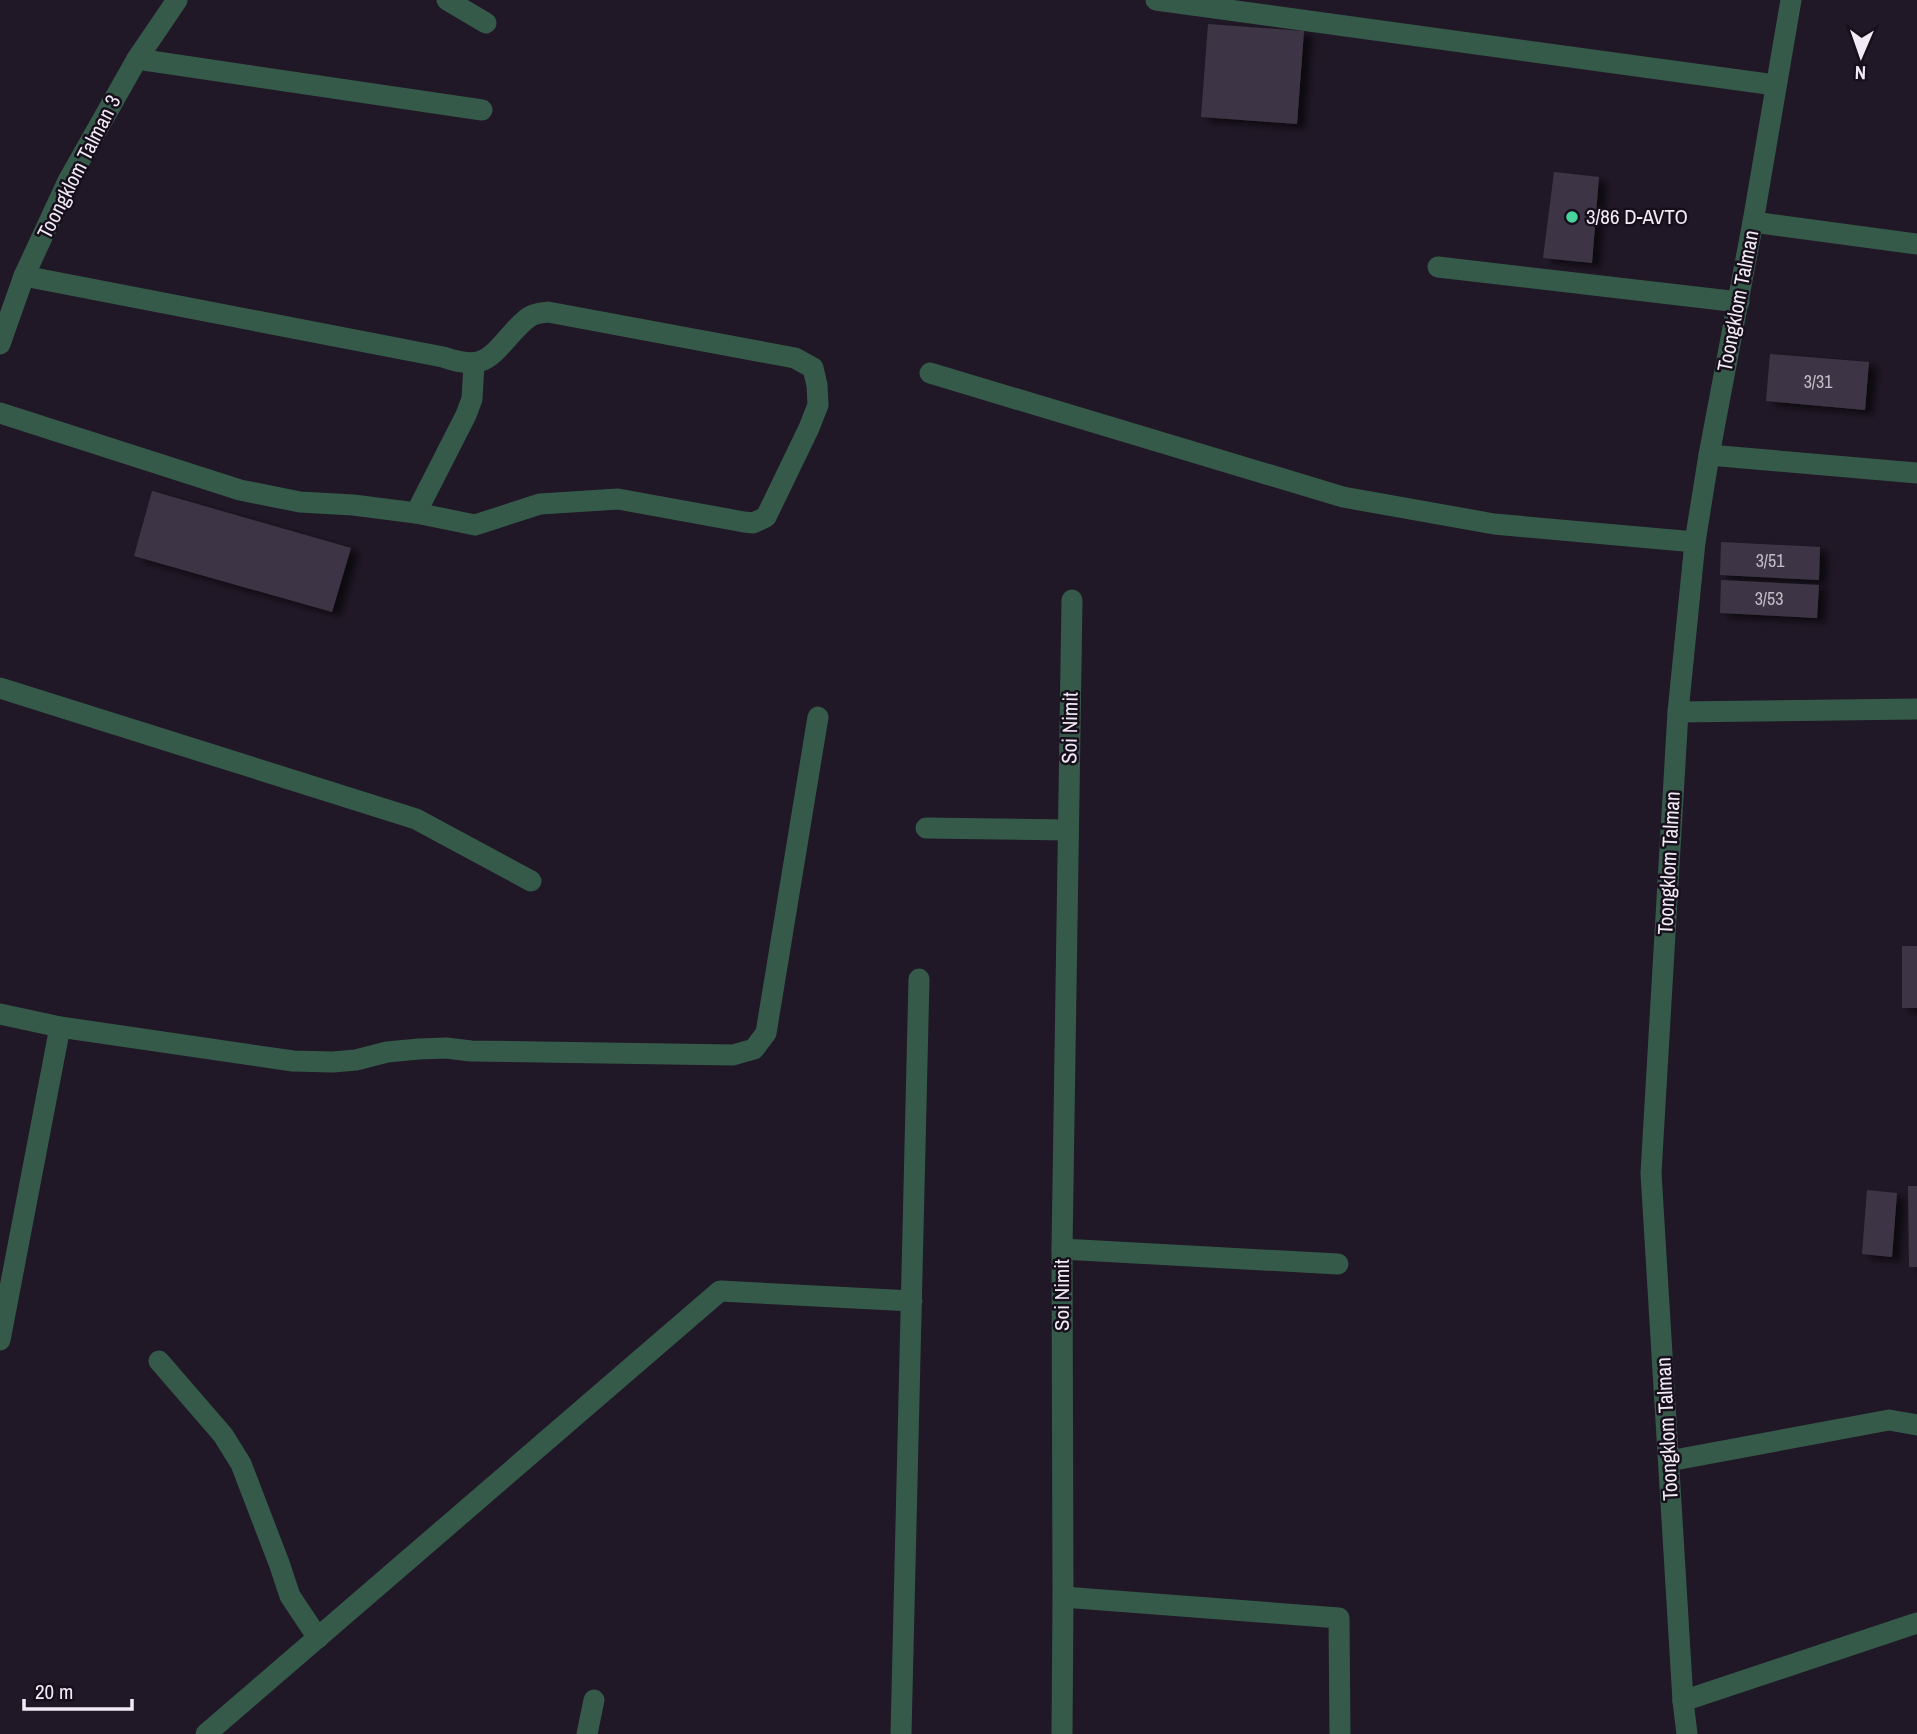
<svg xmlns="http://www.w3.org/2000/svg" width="1917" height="1734" viewBox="0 0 1917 1734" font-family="'Archivo Narrow',sans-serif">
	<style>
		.building { fill: #3e3645; filter: url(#shadow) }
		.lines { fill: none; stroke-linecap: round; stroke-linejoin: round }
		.minor { stroke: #365a49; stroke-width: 21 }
		.poi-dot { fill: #48d49d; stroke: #170f1c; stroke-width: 2.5 }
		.labels { text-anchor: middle; stroke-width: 5; stroke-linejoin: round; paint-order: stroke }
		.number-label { font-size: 18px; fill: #c4bec8 }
		.street-label { font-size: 21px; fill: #f0ebf4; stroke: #170f1c }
		.poi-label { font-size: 21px; fill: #f0ebf4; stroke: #170f1c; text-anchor: start }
	</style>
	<defs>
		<filter id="shadow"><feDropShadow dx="8" dy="4.5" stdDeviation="3.5" flood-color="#0009"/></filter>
	</defs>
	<rect width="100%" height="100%" fill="#201826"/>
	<g class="building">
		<polygon points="1208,24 1304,31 1297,124 1201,117"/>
		<polygon points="1554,172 1599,177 1592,263 1543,258"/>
		<polygon points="1770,354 1869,362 1865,410 1766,401"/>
		<polygon points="152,491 351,548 332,612 134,556"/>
		<polygon points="1721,542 1820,547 1819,580 1720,575"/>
		<polygon points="1721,580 1819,585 1817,618 1720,613"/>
		<rect x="1902" y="946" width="15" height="62"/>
		<polygon points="1908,1186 1917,1186 1917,1267 1909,1267"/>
		<polygon points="1867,1190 1897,1193 1892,1257 1862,1254"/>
	</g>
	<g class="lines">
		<g class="minor">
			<polyline points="447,0 486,23"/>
			<polyline points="1156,0 1775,85"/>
			<polyline points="137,59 482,110"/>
			<polyline points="1753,222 1917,244"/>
			<polyline points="1438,267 1739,302"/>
			<polyline points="0,344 24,276 68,181 137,59 177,0"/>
			<polyline points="930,373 1343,497 1494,524 1695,542"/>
			<path d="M0,413L240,490L300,502L353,505L416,513L475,525L540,504L618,499L744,522L753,523L766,517L809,428L818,405L817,385L813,368L795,358L548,312C543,313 536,313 531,316C525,319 519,326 514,331C489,359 483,371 443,357L24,276"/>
			<polyline points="1709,455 1917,473"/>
			<polyline points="416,513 466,415 472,399 474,364"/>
			<polyline points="1072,600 1062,1249 1063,1597 1339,1618 1340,1734"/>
			<polyline points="0,688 416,819 531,881"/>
			<polyline points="1678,712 1917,709"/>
			<polyline points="926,828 1068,830"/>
			<polyline points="0,1014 60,1027 293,1061 333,1062 356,1060 387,1052 419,1049 446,1048 471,1051 733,1055 754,1049 766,1033 818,717"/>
			<polyline points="1062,1249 1338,1264"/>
			<polyline points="0,1340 60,1027"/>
			<polyline points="159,1361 223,1435 241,1464 279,1563 290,1596 318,1638"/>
			<polyline points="1669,1461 1889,1420 1917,1425"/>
			<polyline points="1683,1701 1917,1623"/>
			<polyline points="206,1734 720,1291 912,1301"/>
			<polyline points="587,1734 594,1700"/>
			<polyline points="901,1734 919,979"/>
			<polyline points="1062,1734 1063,1597"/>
			<polyline points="1687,1734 1683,1701 1651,1173 1678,712 1695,542 1709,455 1753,222 1791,0"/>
		</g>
	</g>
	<circle class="poi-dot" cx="1572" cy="217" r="7"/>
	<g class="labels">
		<g class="number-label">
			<text x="1818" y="388">3/31</text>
			<text x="1770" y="567">3/51</text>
			<text x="1769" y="605">3/53</text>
		</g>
		<g class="street-label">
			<text transform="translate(79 167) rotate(-63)" y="7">Toongklom Talman 3</text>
			<text transform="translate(1738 301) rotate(-79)" y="7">Toongklom Talman</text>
			<text transform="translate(1070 728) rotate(-89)" y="7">Soi Nimit</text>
			<text transform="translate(1669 863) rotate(-87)" y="7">Toongklom Talman</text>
			<text transform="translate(1062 1295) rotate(-90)" y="7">Soi Nimit</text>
			<text transform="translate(1667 1429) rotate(-93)" y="7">Toongklom Talman</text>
		</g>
		<g class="poi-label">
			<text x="1586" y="224">3/86 D-AVTO</text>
		</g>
	</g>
	<g transform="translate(1861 56) rotate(182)" stroke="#170f1c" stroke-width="5" paint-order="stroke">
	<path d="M0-5L12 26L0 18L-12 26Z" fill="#f0ebf4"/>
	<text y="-10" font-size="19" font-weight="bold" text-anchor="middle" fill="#f0ebf4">N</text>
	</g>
	<path d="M24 1699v10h108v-10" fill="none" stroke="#f0ebf4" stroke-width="3.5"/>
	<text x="35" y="1699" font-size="21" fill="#f0ebf4" stroke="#170f1c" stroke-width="5" paint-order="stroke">20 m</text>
</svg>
